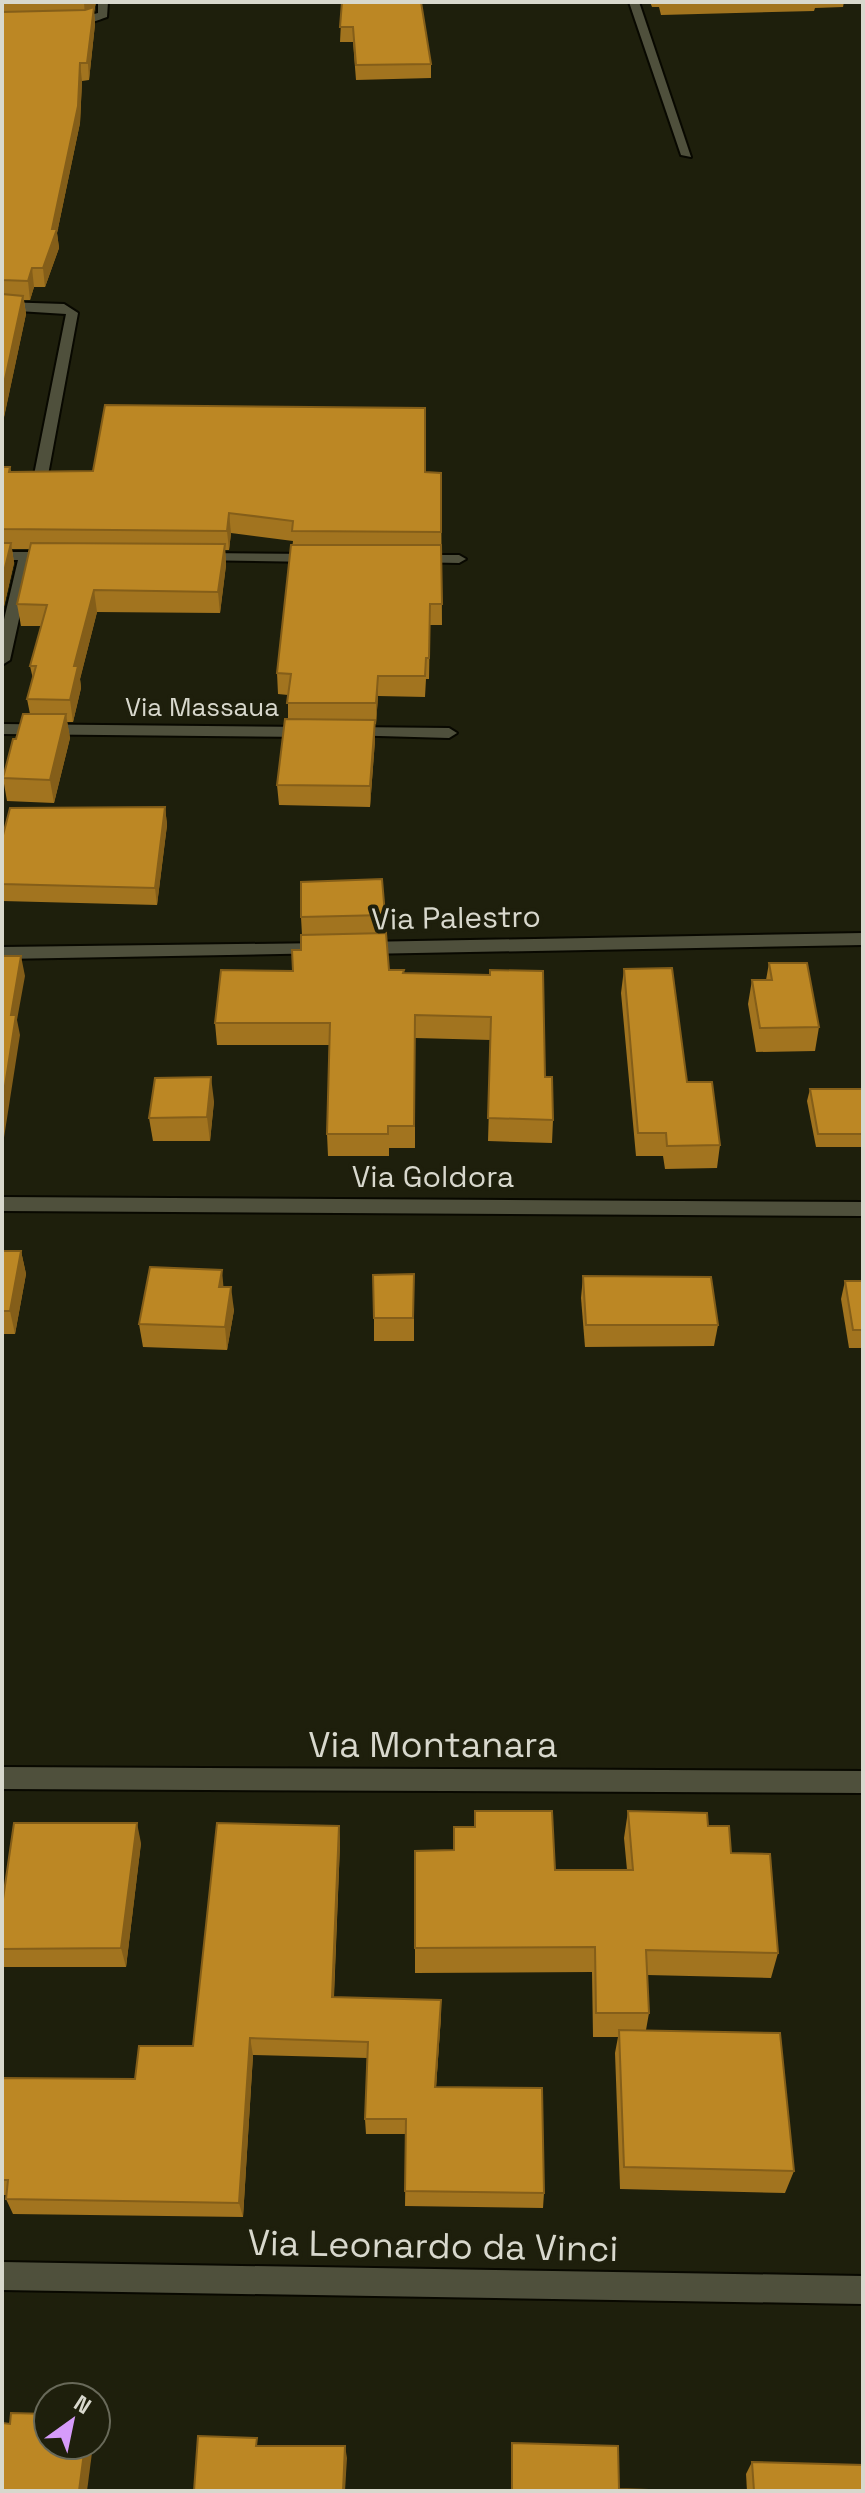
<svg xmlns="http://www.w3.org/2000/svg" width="865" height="2493" viewBox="0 0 865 2493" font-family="'Space Grotesk',sans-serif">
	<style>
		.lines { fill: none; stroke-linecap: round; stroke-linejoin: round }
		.minor-casing { stroke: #080800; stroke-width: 4 }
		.minor { fill: #4f503c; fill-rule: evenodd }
		.wall { fill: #a2741f }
		.shaded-wall { fill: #845e19 }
		.building { fill: #bc8724; stroke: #845e19; stroke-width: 2 }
		.labels { text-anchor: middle; stroke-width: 8; stroke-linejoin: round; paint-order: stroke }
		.far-street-label { font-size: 26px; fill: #d8d8cd; stroke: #1e1f0c }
		.street-label { font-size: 30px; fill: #d8d8cd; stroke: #1e1f0c }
		.near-street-label { font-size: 36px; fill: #d8d8cd; stroke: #1e1f0c }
	</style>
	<rect width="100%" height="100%" fill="#1e1f0c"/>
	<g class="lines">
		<g class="minor-casing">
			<g id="minor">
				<path d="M98,2H108L107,17C93,22 77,29 64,22L98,13Z"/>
				<polygon points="629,2 639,2 691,157 681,155"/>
				<polygon points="2,302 64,304 78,313 48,475 41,479 34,475 66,314 2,310"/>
				<polygon points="2,552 55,552 62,556 55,560 32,560 10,660 2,665 2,628 18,560 2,560"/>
				<polygon points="199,553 315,554 322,558 315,562 194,560 192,557"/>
				<polygon points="415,555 459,555 466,559 459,563 410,562 408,559"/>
				<polygon points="2,724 310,727 318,732 310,737 2,734"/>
				<polygon points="350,727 449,728 457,733 449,738 344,735 342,732"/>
				<polygon points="863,933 863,945 362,954 353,948 362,942"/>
				<polygon points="326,943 335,949 332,953 2,959 2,947"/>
				<polygon points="2,1197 863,1202 863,1216 2,1211"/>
				<polygon points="2,1767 863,1771 863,1793 2,1789"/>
				<polygon points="2,2262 863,2276 863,2304 2,2290"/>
			</g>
		</g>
		<use href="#minor" class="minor"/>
	</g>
	<g class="wall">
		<polygon points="2,2 96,2 94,11 95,24 89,80 82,81 80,123 57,233 59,248 45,287 34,287 30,300 24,300 26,314 2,426"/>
		<polygon points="342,2 431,64 431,78 356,80 353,42 340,42"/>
		<polygon points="650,2 844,2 843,7 815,8 814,11 661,15 659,7 652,7"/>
		<polygon points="2,467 10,467 11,472 441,473 442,625 430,625 429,679 426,679 425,697 378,696 376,724 375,724 375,740 370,807 279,805 277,785 288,719 288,695 278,694 277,673 293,541 231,533 229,550 225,550 226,565 220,613 97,612 80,679 81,688 73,722 67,722 70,738 54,803 7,801 3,778 16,739 30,714 27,699 33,679 30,666 41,626 21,626 17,604 30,549 12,549 14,563 2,615"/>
		<polygon points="165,807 167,825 157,905 2,901 2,839"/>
		<polygon points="385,915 389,970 404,973 490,975 545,1077 553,1120 552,1143 488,1141 491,1040 415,1038 415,1148 389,1148 389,1156 328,1156 327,1134 329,1045 217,1045 215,1023 293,971 301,950 302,935 301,917"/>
		<polygon points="769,963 819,1027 815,1051 756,1052 748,1004 752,980 766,980"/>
		<polygon points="624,969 687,1082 720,1145 717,1168 665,1169 663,1156 636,1156 621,993"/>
		<polygon points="810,1089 863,1089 863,1147 816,1147 807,1101"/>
		<polygon points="214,1101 210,1141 153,1141 149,1118"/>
		<polygon points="2,1251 21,1251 26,1274 15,1334 4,1334 2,1343"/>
		<polygon points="414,1274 414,1341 374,1341 374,1318"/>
		<polygon points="583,1276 718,1325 714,1346 585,1347 581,1298"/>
		<polygon points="845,1281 863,1281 863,1348 849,1348 841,1299"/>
		<polygon points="224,1287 234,1310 227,1350 143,1347 139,1324"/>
		<polygon points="628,1811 708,1826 731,1853 778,1953 771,1978 647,1975 649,2013 646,2030 794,2171 785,2193 620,2189 615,2053 618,2037 593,2037 592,1972 415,1973 415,1851 453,1850 555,1870 627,1870 624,1838"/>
		<polygon points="339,1826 340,1844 334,1997 441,2016 436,2087 544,2193 543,2208 405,2206 406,2134 366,2134 365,2119 367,2058 253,2055 243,2217 13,2214 6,2199 6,2195 2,2195 2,2078 135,2079 193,2046"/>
		<polygon points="141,1843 126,1967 3,1967 2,1906"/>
		<polygon points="512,2443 619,2489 648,2491 511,2491 511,2454"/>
		<polygon points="752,2462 863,2491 747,2491 746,2474"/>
	</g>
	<g class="shaded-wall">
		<polygon points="84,2 96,2 94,11 95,24 89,80"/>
		<polygon points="80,63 82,81 80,123 57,233 59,248 45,287 43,268 52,229"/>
		<polygon points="32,268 34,287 30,300 28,281"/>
		<polygon points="23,296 26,314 2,427 2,393"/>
		<polygon points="229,513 231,533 229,550 227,531"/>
		<polygon points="11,543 14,563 2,615 2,580"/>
		<polygon points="225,544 226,565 220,613 218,592"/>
		<polygon points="94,590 97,612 80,679 81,688 73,722 70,700 74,666"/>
		<polygon points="378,676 378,696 376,724 376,703"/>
		<polygon points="66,714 70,738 54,803 50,780"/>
		<polygon points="375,720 375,740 370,807 370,786"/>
		<polygon points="165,807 167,825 157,905 155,888"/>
		<polygon points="21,956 25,976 17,1020 20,1035 3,1144 2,1138 2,1105 11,1015"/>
		<polygon points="211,1077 214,1101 210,1141 207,1117"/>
		<polygon points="21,1251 26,1274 15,1334 10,1311"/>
		<polygon points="222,1270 224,1293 219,1287"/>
		<polygon points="231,1287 234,1310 227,1350 225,1327"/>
		<polygon points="137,1823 141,1843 126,1967 121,1948"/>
		<polygon points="339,1826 340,1844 333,2014 332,1997"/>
		<polygon points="441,2000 441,2016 435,2103 435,2087"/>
		<polygon points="250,2038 253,2055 243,2217 239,2203"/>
		<polygon points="85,2445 93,2445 87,2491 79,2491"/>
		<polygon points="345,2446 347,2458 345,2491 343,2491"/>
	</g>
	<g class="building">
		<polygon points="342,2 421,2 431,64 356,65 353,27 340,27"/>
		<polygon points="94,7 87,63 80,63 78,106 52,229 57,229 43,268 32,268 28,281 2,280 2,12 85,10"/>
		<polygon points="2,294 23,296 2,393"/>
		<polygon points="105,405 425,408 425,472 441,473 441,532 292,531 293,521 229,513 227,531 2,529 2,467 10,467 9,472 93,471"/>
		<polygon points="2,543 11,543 2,580"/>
		<polygon points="31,543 225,544 218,592 94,590 74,666 78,666 70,700 27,699 36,666 30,666 47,605 17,604"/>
		<polygon points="291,545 441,545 442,604 430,604 429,658 426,658 425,676 378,676 376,703 287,703 291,674 277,673"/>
		<polygon points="23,714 66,714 50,780 3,778 13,739 16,739"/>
		<polygon points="285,719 375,720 370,786 277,785"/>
		<polygon points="165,807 155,888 2,884 2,839 10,808"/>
		<polygon points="382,879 385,915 301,917 301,882"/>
		<polygon points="386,933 389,970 404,970 403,973 490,975 490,970 543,971 545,1077 552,1077 553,1120 488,1118 491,1017 415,1015 414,1126 388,1126 388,1134 327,1134 330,1023 215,1023 221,970 293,971 292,950 301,950 301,935"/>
		<polygon points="2,956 21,956 11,1015 16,1015 2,1105"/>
		<polygon points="769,963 807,963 819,1027 760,1028 752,980 772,980"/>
		<polygon points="672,968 687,1082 712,1082 720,1145 667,1146 666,1133 638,1133 624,969"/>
		<polygon points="211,1077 207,1117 149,1118 155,1078"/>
		<polygon points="810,1089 863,1089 863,1134 818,1134"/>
		<polygon points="2,1251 21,1251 10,1311 2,1311"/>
		<polygon points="150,1267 222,1270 219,1287 231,1287 225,1327 139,1324"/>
		<polygon points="414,1274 413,1318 374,1318 373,1275"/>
		<polygon points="583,1276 711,1277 718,1325 586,1325"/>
		<polygon points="845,1281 863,1281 863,1330 853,1330"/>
		<polygon points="475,1811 552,1811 555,1870 633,1870 628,1811 707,1813 708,1826 729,1826 731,1853 770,1854 778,1953 646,1950 649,2013 596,2013 595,1947 415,1948 415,1851 454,1850 454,1827 475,1827"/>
		<polygon points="14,1823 137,1823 121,1948 2,1949 2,1906"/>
		<polygon points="217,1823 339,1826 332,1997 441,2000 435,2087 542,2088 544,2193 405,2191 406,2119 365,2119 368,2042 250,2038 239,2203 6,2199 8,2180 2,2180 2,2078 135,2079 139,2046 193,2046"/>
		<polygon points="619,2030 780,2033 794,2171 624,2167"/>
		<polygon points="11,2413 48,2414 48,2445 85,2445 79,2491 2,2491 2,2423 10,2424"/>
		<polygon points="198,2436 257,2438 256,2446 345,2446 343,2491 194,2491"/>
		<polygon points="512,2443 618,2446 619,2489 648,2490 648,2491 512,2491"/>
		<polygon points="752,2462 863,2465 863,2491 754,2491"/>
	</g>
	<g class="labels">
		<g class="far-street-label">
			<text x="202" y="716">Via Massaua</text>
		</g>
		<g class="street-label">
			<text transform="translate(456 918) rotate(-1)" y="10">Via Palestro</text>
			<text x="433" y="1187">Via Goldora</text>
		</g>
		<g class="near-street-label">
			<text x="433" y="1757">Via Montanara</text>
			<text transform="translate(433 2245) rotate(1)" y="13">Via Leonardo da Vinci</text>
		</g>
	</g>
	<rect width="865" height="2493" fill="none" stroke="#d8d8cd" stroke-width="8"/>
	<g transform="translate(72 2421) rotate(33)"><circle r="38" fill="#1e1f0c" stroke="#686959" stroke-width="2"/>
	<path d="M0-6L14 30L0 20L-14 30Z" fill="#d69bfa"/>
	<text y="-12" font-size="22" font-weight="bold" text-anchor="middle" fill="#d8d8cd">N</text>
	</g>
</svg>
